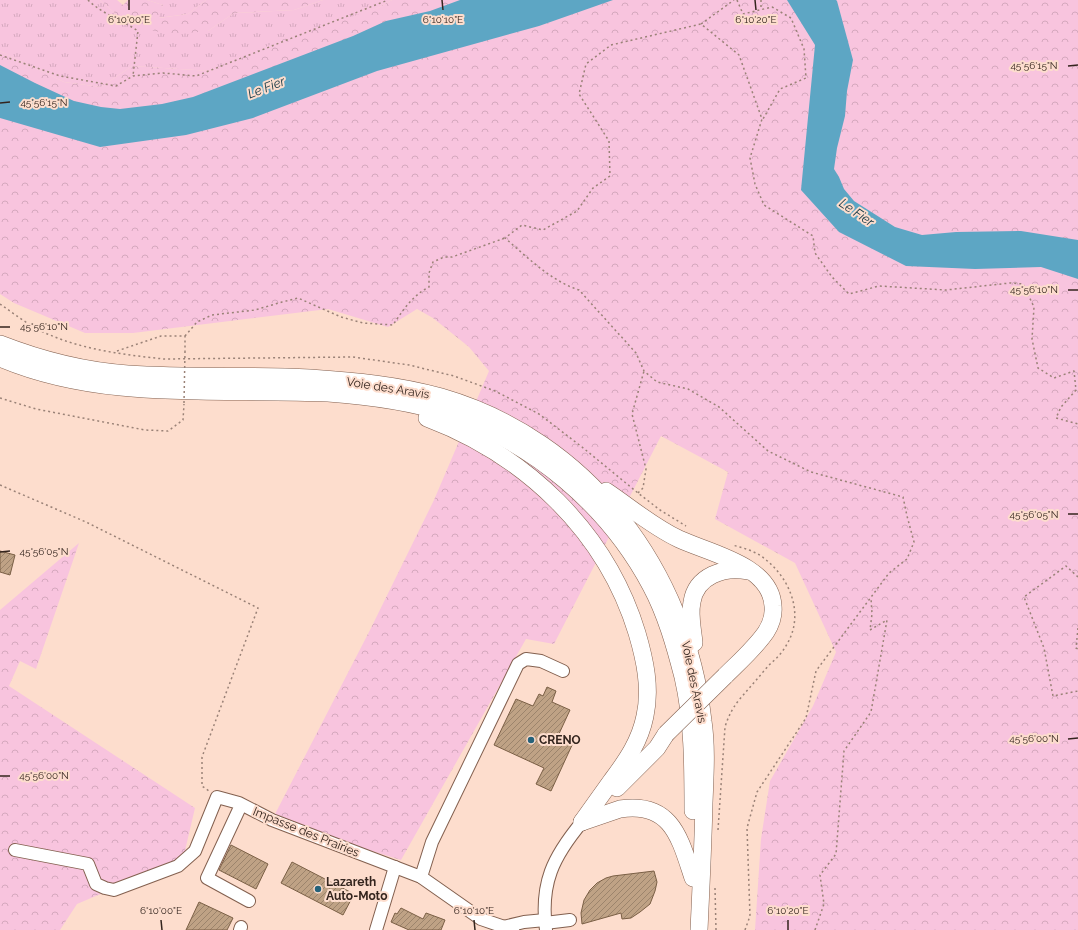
<svg xmlns="http://www.w3.org/2000/svg" width="1078" height="930" viewBox="0 0 1078 930" font-family="Raleway,sans-serif">
	<style>
		.grass { fill: url(#grass-tufts) }
		.forest { fill: url(#forest-crowns) }
		.water { fill: #5da6c4 }
		.building { fill: url(#building-hatch); stroke: #7a5f45 }
		.lines { fill: none; stroke-linecap: round; stroke-linejoin: round }
		.minor-casing { stroke: #83604f; stroke-width: 14 }
		.highway-casing { stroke: #83604f; stroke-width: 18 }
		.path { stroke: #9a8277; stroke-width: 1.5; stroke-dasharray: 2 3; stroke-linecap: butt }
		.minor { stroke: #fff; stroke-width: 12 }
		.highway { stroke: #fff; stroke-width: 17 }
		.highway-bridge-casing { stroke: #83604f; stroke-width: 18; stroke-linecap: butt }
		.path-bridge { stroke: #9a8277; stroke-width: 1.5; stroke-dasharray: 2 3; stroke-linecap: butt }
		.highway-bridge { stroke: #fff; stroke-width: 17 }
		.ticks { fill: none; stroke: #34251e; stroke-width: 1.5 }
		.poi-dot { fill: #26627a; stroke: #fdddcd; stroke-width: 1.5 }
		.labels { text-anchor: middle; stroke-width: 4; stroke-linejoin: round; paint-order: stroke }
		.street-label { font-size: 12px; fill: #34251e; stroke: #fdddcd }
		.poi-label { font-size: 12px; font-weight: bold; fill: #34251e; stroke: #fdddcd; text-anchor: start }
		.water-label { font-size: 13px; font-style: italic; fill: #143744; stroke: #fdddcd }
		.ticks-label { font-size: 10px; text-anchor: middle; fill: #34251e; stroke: #fdddcd; stroke-width: 4; stroke-linejoin: round; paint-order: stroke }
	</style>
	<defs>
		<pattern id="grass-tufts" width="24" height="20" patternUnits="userSpaceOnUse"><rect width="24" height="20" fill="#f8c4de"/><path d="M3 7l-1-3M5 7V3M7 7l1-3M15 17l-1-3M17 17v-4M19 17l1-3" fill="none" stroke="#d5a8be"/></pattern>
		<pattern id="forest-crowns" width="20" height="18" patternUnits="userSpaceOnUse"><rect width="20" height="18" fill="#f8c4de"/><path d="M2 6a3 3 0 1 1 6 0M12 15a3 3 0 1 1 6 0" fill="none" stroke="#d5a8be"/></pattern>
		<pattern id="building-hatch" width="6" height="6" patternUnits="userSpaceOnUse"><rect width="6" height="6" fill="#bfa285"/><path d="M-1 1l2-2M0 6l6-6M5 7l2-2" fill="none" stroke="#9c846c"/></pattern>
	</defs>
	<rect width="100%" height="100%" fill="#fdddcd"/>
	<g class="grass">
		<polygon points="0,0 100,0 127,24 208,31 234,13 294,10 323,0 392,0 378,8 211,71 132,66 101,87 64,82 2,52 0,51"/>
		<polygon points="147,0 206,0 188,14 158,18 163,5"/>
	</g>
	<g class="forest">
		<polygon points="100,0 117,0 123,5 128,0 147,0 163,5 159,18 188,14 206,0 323,0 294,10 234,13 208,31 171,35 127,24"/>
		<polygon points="392,0 1078,0 1078,930 755,930 761,839 770,781 813,706 836,652 795,563 715,519 728,472 661,436 554,644 526,639 401,860 272,820 370,630 434,500 489,371 469,347 433,318 417,309 388,327 328,309 133,333 85,333 14,303 0,294 0,51 64,82 101,87 132,66 211,71 281,40 378,8"/>
		<polygon points="79,543 36,669 20,661 9,686 195,808 183,859 77,904 60,930 0,930 0,610"/>
	</g>
	<g class="water">
		<polygon points="460,0 613,0 539,26 377,71 253,118 186,135 100,147 0,118 0,65 35,83 74,101 101,107 120,109 162,104 193,97 353,36 386,21 430,11"/>
		<polygon points="787,0 836,0 837,1 853,60 847,91 845,116 837,148 834,169 839,177 844,189 854,201 895,227 922,235 956,232 1021,231 1078,240 1078,279 1041,267 975,269 906,266 839,232 801,190 815,45"/>
	</g>
	<g class="building">
		<polygon points="0,551 15,555 10,575 0,572"/>
		<polygon points="547,687 556,691 552,702 570,710 558,736 573,743 551,791 536,784 544,768 494,745 516,699 533,706 539,694 543,696"/>
		<polygon points="231,845 268,864 256,889 219,870"/>
		<polygon points="292,862 354,894 343,915 281,883"/>
		<polygon points="654,871 657,882 655,891 650,904 640,912 631,918 622,919 621,913 582,924 581,913 584,900 590,890 597,883 606,878 613,876"/>
		<polygon points="199,902 233,918 227,930 186,930"/>
		<polygon points="401,908 423,919 426,913 445,920 441,930 409,930 391,922 395,913 397,914"/>
	</g>
	<g class="lines">
		<g class="minor-casing">
			<g id="minor">
				<polyline points="241,805 207,878 249,901"/>
				<polyline points="15,850 88,864 96,884 105,888 114,890 178,866 195,851 217,797 239,803 272,820 421,877 481,919 513,930"/>
				<polyline points="421,877 432,842 518,664 526,659 541,661 563,671"/>
				<polyline points="545,923 570,920"/>
				<polyline points="503,927 524,922 545,920"/>
				<polyline points="240,930 241,927"/>
				<polyline points="376,930 395,867"/>
				<path d="M546,930C540,883 553,857 582,822"/>
			</g>
		</g>
		<g class="highway-casing">
			<g id="highway">
				<path d="M0,344C41,360 84,371 128,374C189,378 250,375 310,378C354,381 399,385 441,397C589,440 686,571 703,721C707,748 705,776 704,803C703,845 701,888 699,930"/>
				<path d="M0,358C103,402 219,388 328,393C368,396 408,401 446,413C533,442 608,505 651,586C666,614 675,646 683,677C693,720 693,766 693,811"/>
				<path d="M427,418C525,455 606,531 637,633C645,660 651,688 645,716C640,741 627,760 612,780C602,794 592,808 582,822"/>
				<path d="M606,491C630,507 653,527 679,539C709,553 771,565 773,606C774,615 771,624 766,632C755,648 739,662 725,676"/>
				<path d="M694,643C693,630 689,615 692,602C696,576 724,566 748,571"/>
				<polyline points="617,788 657,748 666,734"/>
				<path d="M582,822L620,809C672,801 680,839 693,878"/>
			</g>
		</g>
		<g class="path">
			<path d="M88,0C102,14 122,20 138,31L133,76"/>
			<polyline points="737,0 743,14 772,7 791,18 804,49 806,78 780,89 763,119"/>
			<polyline points="761,0 761,10"/>
			<polyline points="701,24 734,0"/>
			<polyline points="0,55 60,76 116,86 133,76 163,73 196,76 388,0"/>
			<path d="M0,304C16,315 32,328 50,335C85,350 126,355 164,359L353,357L409,365L454,376L495,391L539,414L582,447L638,493L660,510L686,526"/>
			<path d="M185,336L197,322L212,315L255,310L282,302L298,298L341,317L363,323L393,325C403,310 413,295 429,287V273L433,262L444,257H452L505,238"/>
			<polyline points="117,351 161,336 185,336 185,351"/>
			<polyline points="0,398 36,409 145,430 168,431 183,420 184,404"/>
			<polyline points="0,485 86,522 258,608 202,757 202,786 209,791"/>
			<polyline points="638,493 643,488 646,469 632,414 644,371"/>
			<polyline points="1078,577 1066,566 1024,597 1044,648 1053,696 1078,691"/>
			<polyline points="1078,628 1076,648 1078,649"/>
			<path d="M718,830L725,727C728,717 732,709 739,700C749,688 759,677 769,665C776,659 783,652 787,644C806,612 788,573 758,554C750,550 741,547 732,545"/>
			<polyline points="715,888 716,930"/>
			<path d="M745,930L750,916L747,828L757,792L806,718L816,671L889,573L907,559L914,542L907,516L903,497L811,472L768,451L719,407L688,389L657,382L644,371L636,353L579,290C551,281 527,257 505,238L522,225L543,230L577,211L593,188L610,176L609,141L579,94L586,64L611,45L701,24L739,55L762,119L750,158L755,184L764,205L813,236L815,253L832,277L849,294L879,286L946,290L1010,283L1023,284L1034,307L1032,339L1038,368L1054,378L1074,371L1076,390L1061,407L1056,418L1078,424"/>
			<polyline points="815,930 824,904 820,875 836,854 844,751 871,712 887,620 870,630 872,614 871,598"/>
		</g>
		<use href="#minor" class="minor"/>
		<use href="#highway" class="highway"/>
		<g class="highway-bridge-casing">
			<polyline id="highway-bridge" points="666,734 725,676"/>
		</g>
		<polyline class="path-bridge" points="184,403 185,351"/>
		<use href="#highway-bridge" class="highway-bridge"/>
	</g>
	<path class="ticks" d="M129,0V10M442,0L443,10M755,0L756,10M1068,66L1078,65M0,103L10,102M1068,290H1078M0,327H10M1068,514H1078M0,552L10,551M1068,739L1078,738M0,776H10M161,920L162,930M474,920L475,930M788,920V930"/>
	<g class="poi-dot">
		<circle cx="531" cy="740" r="4"/>
		<circle cx="318" cy="889" r="4"/>
	</g>
	<g class="labels">
		<g class="street-label">
			<text transform="translate(388 388) rotate(9)" y="4">Voie des Aravis</text>
			<text transform="translate(694 682) rotate(78)" y="4">Voie des Aravis</text>
			<text transform="translate(306 832) rotate(22)" y="4">Impasse des Prairies</text>
		</g>
		<g class="poi-label">
			<text x="539" y="744">CRENO</text>
			<text x="326" y="886">Lazareth<tspan x="326" dy="14">Auto-Moto</tspan></text>
		</g>
		<g class="water-label">
			<text transform="translate(266 87) rotate(-21)" y="5">Le Fier</text>
			<text transform="translate(857 212) rotate(34)" y="5">Le Fier</text>
		</g>
	</g>
	<g class="ticks-label">
		<text x="129" y="23">6°10'00"E</text>
		<text x="443" y="23">6°10'10"E</text>
		<text x="756" y="23">6°10'20"E</text>
		<text x="1034" y="69">45°56'15"N</text>
		<text x="44" y="106">45°56'15"N</text>
		<text x="1034" y="293">45°56'10"N</text>
		<text x="44" y="330">45°56'10"N</text>
		<text x="1034" y="518">45°56'05"N</text>
		<text x="44" y="555">45°56'05"N</text>
		<text x="1034" y="742">45°56'00"N</text>
		<text x="44" y="779">45°56'00"N</text>
		<text x="161" y="914">6°10'00"E</text>
		<text x="474" y="914">6°10'10"E</text>
		<text x="788" y="914">6°10'20"E</text>
	</g>
</svg>
